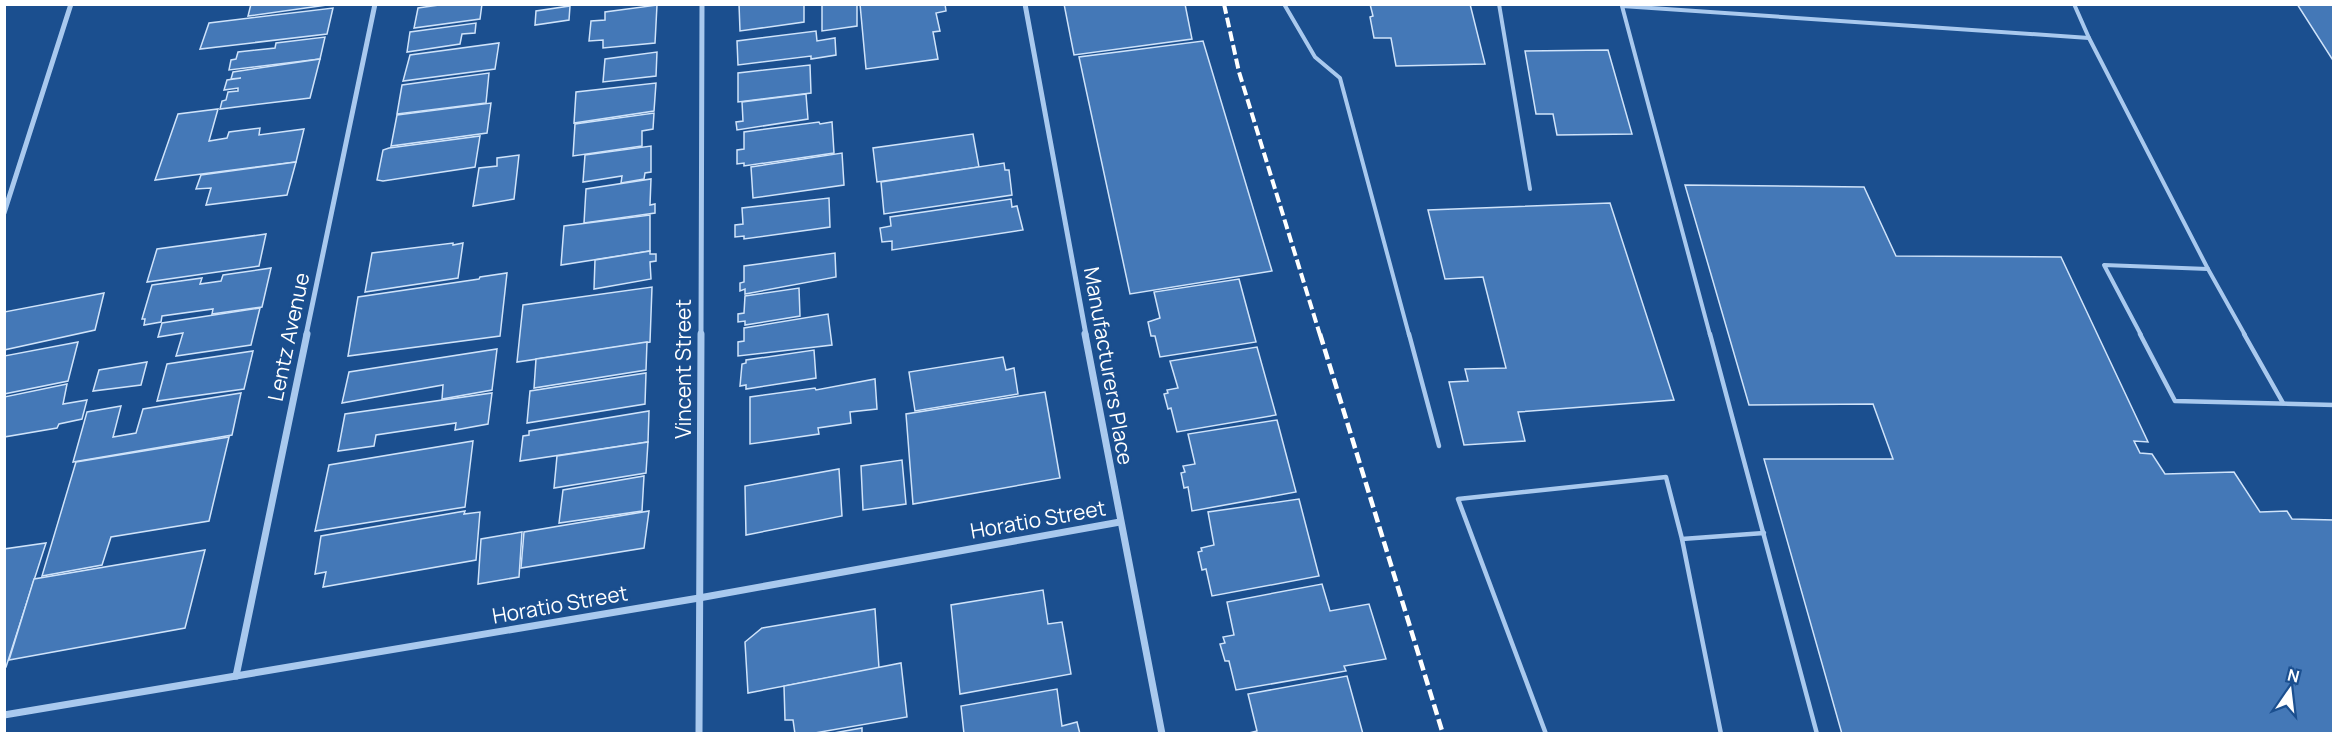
<svg xmlns="http://www.w3.org/2000/svg" width="2338" height="738" viewBox="0 0 2338 738" font-family="Manrope,sans-serif">
	<style>
		.building { fill: #4478b7; stroke: #cfe3fa; stroke-width: 1.5 }
		.lines { fill: none; stroke-linecap: round; stroke-linejoin: round }
		.lane-far1 { stroke: #a9c9ee; stroke-width: 4 }
		.lane { stroke: #a9c9ee; stroke-width: 4.5 }
		.street-far1 { stroke: #a9c9ee; stroke-width: 5 }
		.street { stroke: #a9c9ee; stroke-width: 7 }
		.rail-far1 { stroke: #fff; stroke-width: 4; stroke-dasharray: 10 4; stroke-linecap: butt }
		.rail { stroke: #fff; stroke-width: 4.5; stroke-dasharray: 11 4.5; stroke-linecap: butt }
		.labels { text-anchor: middle; stroke-width: 5; stroke-linejoin: round; paint-order: stroke }
		.street-label { font-size: 21px; fill: #fff; stroke: #1b4f8f }
	</style>
	<rect width="100%" height="100%" fill="#1b4f8f"/>
	<g class="building">
		<polygon points="251,4 334,4 248,16"/>
		<polygon points="446,4 482,4 480,19 414,28 418,8"/>
		<polygon points="739,4 804,4 804,22 740,31"/>
		<polygon points="822,4 857,4 857,26 822,31"/>
		<polygon points="860,4 945,4 946,11 936,13 940,31 933,32 938,59 866,69"/>
		<polygon points="1064,4 1185,4 1192,39 1074,55"/>
		<polygon points="1370,4 1470,4 1485,64 1396,66 1391,38 1374,38 1370,17 1373,16"/>
		<polygon points="2297,4 2334,4 2334,62"/>
		<polygon points="657,5 655,43 603,48 603,40 589,41 591,21 605,20 605,12"/>
		<polygon points="570,6 569,20 535,25 536,11"/>
		<polygon points="333,8 327,34 200,49 209,23"/>
		<polygon points="476,23 475,33 462,34 460,44 407,52 410,32"/>
		<polygon points="816,31 817,41 835,38 836,55 811,59 811,56 738,65 737,41"/>
		<polygon points="325,37 320,59 229,70 231,60 236,59 238,52 275,48 276,43"/>
		<polygon points="1203,41 1272,271 1130,294 1079,57"/>
		<polygon points="499,43 495,69 403,81 410,55"/>
		<polygon points="1608,50 1632,134 1557,135 1553,114 1536,114 1525,51"/>
		<polygon points="657,52 656,76 603,82 605,59"/>
		<polygon points="320,59 310,98 220,109 222,101 226,100 228,92 238,91 238,88 224,90 227,80 241,78 231,79 233,72"/>
		<polygon points="810,65 811,93 738,102 738,73"/>
		<polygon points="489,73 486,103 397,114 402,85"/>
		<polygon points="656,83 654,111 574,123 576,92"/>
		<polygon points="806,94 808,119 737,130 736,122 743,121 742,102"/>
		<polygon points="491,103 487,133 391,146 397,115"/>
		<polygon points="218,109 209,141 227,138 229,132 260,128 259,135 304,129 296,162 155,180 178,114"/>
		<polygon points="654,113 653,129 642,131 642,146 573,156 575,124"/>
		<polygon points="819,122 820,124 832,122 834,153 744,166 744,163 737,164 737,150 744,149 744,132"/>
		<polygon points="973,134 979,167 877,182 873,148"/>
		<polygon points="480,136 475,167 383,181 377,180 383,150 389,148"/>
		<polygon points="651,146 651,172 645,173 644,179 621,183 622,176 583,182 585,155"/>
		<polygon points="842,153 844,185 753,198 751,167"/>
		<polygon points="519,155 514,199 473,206 479,168 497,166 497,158"/>
		<polygon points="296,162 287,195 206,205 211,188 196,189 201,175"/>
		<polygon points="1004,163 1005,170 1009,170 1012,195 884,214 881,182"/>
		<polygon points="651,179 650,205 655,204 655,213 584,223 586,189"/>
		<polygon points="1685,185 1864,187 1896,256 2061,257 2148,442 2134,441 2140,453 2152,454 2165,474 2234,472 2260,512 2287,511 2292,519 2334,520 2334,734 1842,734 1764,459 1893,459 1873,404 1749,405"/>
		<polygon points="829,198 830,227 744,239 744,236 735,237 735,225 743,224 742,208"/>
		<polygon points="1011,199 1012,207 1017,206 1023,230 892,250 892,241 882,242 880,228 891,226 890,217"/>
		<polygon points="1610,203 1674,400 1518,412 1525,441 1464,445 1449,382 1468,381 1465,369 1506,368 1483,277 1445,279 1428,210"/>
		<polygon points="650,215 650,251 561,265 564,226"/>
		<polygon points="266,234 259,266 147,282 157,249"/>
		<polygon points="453,243 453,245 463,243 458,278 365,292 372,253"/>
		<polygon points="650,251 650,254 656,254 656,261 650,262 651,279 594,289 595,260"/>
		<polygon points="835,253 836,277 745,294 745,289 740,291 740,283 744,282 744,266"/>
		<polygon points="271,268 262,307 212,314 213,309 162,316 161,322 144,325 145,319 142,319 152,285 202,278 200,284 221,281 223,275"/>
		<polygon points="507,273 500,336 348,356 358,297 479,279 480,277"/>
		<polygon points="1239,279 1256,342 1160,357 1155,336 1151,336 1148,322 1160,318 1154,292"/>
		<polygon points="652,287 650,342 517,362 523,305"/>
		<polygon points="799,288 800,316 745,325 745,321 738,322 738,314 744,313 745,296"/>
		<polygon points="104,293 95,330 4,350 4,312"/>
		<polygon points="260,308 251,345 176,356 183,333 158,337 162,323"/>
		<polygon points="828,314 832,345 738,356 738,342 744,341 744,328"/>
		<polygon points="78,342 68,381 4,394 4,356"/>
		<polygon points="647,342 646,370 534,388 536,359"/>
		<polygon points="1257,347 1276,415 1177,432 1171,408 1168,409 1164,394 1168,393 1167,390 1178,388 1170,361"/>
		<polygon points="497,349 492,390 442,399 443,385 342,403 349,372"/>
		<polygon points="814,350 816,378 746,389 746,385 740,386 742,364 746,363 746,360"/>
		<polygon points="253,351 244,389 157,401 167,364"/>
		<polygon points="1003,357 1006,370 1014,368 1018,394 915,411 909,372"/>
		<polygon points="147,362 141,385 93,391 99,370"/>
		<polygon points="646,373 645,404 527,423 530,391"/>
		<polygon points="875,379 877,409 850,412 851,423 818,428 819,434 750,444 750,397 815,388 816,390"/>
		<polygon points="67,384 63,404 87,400 82,419 59,424 57,428 4,437 4,397"/>
		<polygon points="1045,392 1060,478 913,504 906,414"/>
		<polygon points="241,393 232,435 73,462 87,412 121,406 113,437 136,433 143,409"/>
		<polygon points="492,393 488,424 455,430 456,423 376,435 374,446 338,451 345,414"/>
		<polygon points="649,411 648,442 520,461 523,436 529,435 529,431"/>
		<polygon points="1277,420 1296,492 1192,511 1188,487 1184,488 1181,473 1185,472 1183,466 1195,464 1188,434"/>
		<polygon points="229,437 209,521 111,537 102,565 42,576 76,462"/>
		<polygon points="473,441 465,507 315,531 329,465"/>
		<polygon points="648,442 646,473 554,488 557,456"/>
		<polygon points="902,460 906,504 863,510 861,466"/>
		<polygon points="839,469 842,516 746,535 745,486"/>
		<polygon points="644,476 642,511 559,523 563,490"/>
		<polygon points="1299,499 1319,576 1212,596 1206,569 1202,570 1198,552 1202,551 1201,548 1214,545 1208,512"/>
		<polygon points="465,511 464,514 480,512 476,560 323,587 326,572 315,574 321,536"/>
		<polygon points="649,511 644,548 521,568 524,532"/>
		<polygon points="522,532 519,577 478,584 481,539"/>
		<polygon points="46,543 6,667 4,667 4,549"/>
		<polygon points="205,550 185,628 9,660 34,579"/>
		<polygon points="1322,584 1330,611 1369,604 1386,659 1344,666 1346,671 1236,690 1229,661 1225,661 1220,644 1225,643 1223,637 1234,635 1227,602"/>
		<polygon points="1043,590 1048,624 1062,622 1071,674 960,694 951,605"/>
		<polygon points="875,609 879,668 748,693 745,642 762,628"/>
		<polygon points="901,663 907,717 809,734 795,734 793,720 785,720 784,686"/>
		<polygon points="1347,676 1363,734 1245,734 1257,731 1248,694"/>
		<polygon points="1057,689 1062,726 1077,722 1080,734 964,734 961,706"/>
		<polygon points="862,728 862,734 828,734"/>
	</g>
	<g class="lines">
		<g class="lane-far1">
			<polyline points="1284,4 1315,57 1340,78 1409,335"/>
			<polyline points="1499,4 1530,189"/>
			<polyline points="2074,4 2089,38 2208,269 2245,335"/>
			<polyline points="1710,335 1622,6 2089,38"/>
			<polyline points="2141,335 2104,265 2208,269"/>
		</g>
		<g class="lane">
			<polyline points="1409,334 1439,446"/>
			<polyline points="1710,334 1817,734"/>
			<polyline points="2140,334 2175,401 2334,405"/>
			<polyline points="2244,334 2283,403"/>
			<polyline points="1682,539 1764,533"/>
			<polyline points="1546,734 1458,499 1666,477 1682,539 1721,734"/>
		</g>
		<g class="street-far1">
			<polyline points="1025,4 1086,335"/>
			<polyline points="4,213 71,4"/>
			<polyline points="306,335 375,4"/>
			<polyline points="701,335 702,4"/>
		</g>
		<g class="street">
			<polyline points="1085,334 1162,734"/>
			<polyline points="236,676 307,334"/>
			<polyline points="4,715 699,598 1120,522"/>
			<polyline points="699,734 701,334"/>
		</g>
		<polyline class="rail-far1" points="1224,4 1239,72 1320,335"/>
		<polyline class="rail" points="1320,334 1443,734"/>
	</g>
	<g class="labels">
		<g class="street-label">
			<text transform="translate(289 337) rotate(-78)" y="7">Lentz Avenue</text>
			<text transform="translate(1108 366) rotate(80)" y="7">Manufacturers Place</text>
			<text transform="translate(684 369) rotate(-90)" y="7">Vincent Street</text>
			<text transform="translate(1038 520) rotate(-10)" y="7">Horatio Street</text>
			<text transform="translate(560 605) rotate(-10)" y="7">Horatio Street</text>
		</g>
	</g>
	<rect width="2338" height="738" fill="none" stroke="#ffffff" stroke-width="12"/>
	<g transform="translate(2290 690) rotate(14)" stroke="#1b4f8f" stroke-width="4.5" paint-order="stroke">
	<path d="M0-4.5L10 22L0 15L-10 22Z" fill="#ffffff"/>
	<text y="-9" font-size="16" font-weight="bold" text-anchor="middle" fill="#ffffff">N</text>
	</g>
</svg>
